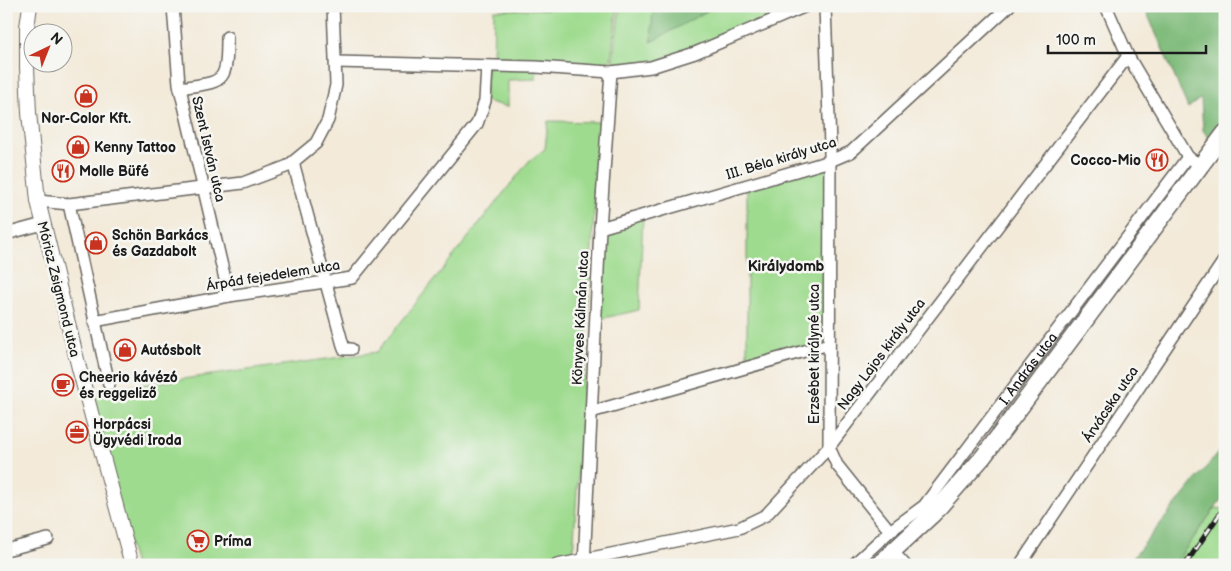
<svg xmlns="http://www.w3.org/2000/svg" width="1231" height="571" viewBox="0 0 1231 571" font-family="'Balsamiq Sans',sans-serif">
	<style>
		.green { fill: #9fdb8f; stroke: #5e7c56 }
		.forest { fill: #7fbb7a; stroke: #4e6c4b }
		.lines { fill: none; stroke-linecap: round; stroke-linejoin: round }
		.minor-casing { stroke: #67645e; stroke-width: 14 }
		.tertiary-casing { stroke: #67645e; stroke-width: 16 }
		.secondary-casing { stroke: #67645e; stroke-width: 19 }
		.minor { stroke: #fff; stroke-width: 11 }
		.tertiary { stroke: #fff; stroke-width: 14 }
		.secondary { stroke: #fff; stroke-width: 16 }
		.rail-casing { stroke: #1c1c1c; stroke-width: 5 }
		.rail { stroke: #f6f6f2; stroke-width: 3; stroke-dasharray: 9; stroke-linecap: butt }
		.labels { text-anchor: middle; stroke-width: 5; stroke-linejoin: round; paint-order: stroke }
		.poi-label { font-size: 14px; font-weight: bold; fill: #1c1c1c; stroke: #f6f6f2; text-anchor: start }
		.street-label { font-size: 14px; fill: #1c1c1c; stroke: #f6f6f2 }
		.neighbourhood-label { font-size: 15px; font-weight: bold; fill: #1c1c1c; stroke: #f6f6f2 }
	</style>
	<rect width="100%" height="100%" fill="#f6f6f2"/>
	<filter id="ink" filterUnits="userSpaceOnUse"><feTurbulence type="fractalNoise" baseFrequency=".02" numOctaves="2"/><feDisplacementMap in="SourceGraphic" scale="10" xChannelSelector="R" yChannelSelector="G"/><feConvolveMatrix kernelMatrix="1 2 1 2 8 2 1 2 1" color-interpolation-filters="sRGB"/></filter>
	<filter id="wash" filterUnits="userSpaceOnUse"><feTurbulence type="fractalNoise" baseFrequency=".0096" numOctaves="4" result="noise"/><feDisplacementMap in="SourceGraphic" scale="20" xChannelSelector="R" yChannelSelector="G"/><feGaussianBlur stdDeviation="1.12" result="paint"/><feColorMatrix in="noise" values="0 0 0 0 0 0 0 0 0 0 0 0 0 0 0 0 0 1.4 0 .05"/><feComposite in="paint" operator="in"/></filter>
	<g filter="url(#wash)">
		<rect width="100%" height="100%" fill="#f3ead9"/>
		<g class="green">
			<polygon points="620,6 806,6 695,53 611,72"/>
			<polygon points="614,8 617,10 611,59 606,63 493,62 494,10"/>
			<polygon points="487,67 536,67 536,79 508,80 508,107 485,101"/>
			<polygon points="548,121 602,122 595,198 573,555 533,565 135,565 86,395 111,389 377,352 529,161 545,149"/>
			<polygon points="830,161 829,344 747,367 747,185"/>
			<polygon points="643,215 639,310 595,320 600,228"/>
			<polygon points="1215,508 1225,509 1225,565 1174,565"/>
		</g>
		<g class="forest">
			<polygon points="653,6 716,6 651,42"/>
			<polygon points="1144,6 1225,6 1225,128 1213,145 1203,130 1201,98 1188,108"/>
			<polygon points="1225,444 1225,494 1174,565 1130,565 1135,555"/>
		</g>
	</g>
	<g filter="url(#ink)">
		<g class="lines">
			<g class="minor-casing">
				<g id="minor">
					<polyline points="173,6 179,84 229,296"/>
					<polyline points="825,6 830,146 829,447 837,465 890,531"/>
					<polyline points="1106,6 1128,56 1188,157 1194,161"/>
					<polyline points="336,62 536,67 611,72 651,67 695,53 806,6"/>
					<path d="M180,88C224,81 227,85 227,37"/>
					<polyline points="293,162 344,349 351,349"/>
					<polyline points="38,201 69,204 243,183 288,166 316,143 328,120 336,85 333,6"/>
					<polyline points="69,204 109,384"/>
					<polyline points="600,228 830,161 851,152 1009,6"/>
					<polyline points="6,234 43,224"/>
					<polyline points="94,321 229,296 352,278 477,124 485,101 487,67"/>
					<polyline points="591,412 829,344"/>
					<polyline points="6,550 48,539"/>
					<polyline points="893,552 905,565"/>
					<polyline points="557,565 739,528 766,515 829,447 1128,56"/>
					<polyline points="584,565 600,228 611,72"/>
					<path id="s1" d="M853,565L890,531L924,506L1188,157"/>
					<polyline points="1020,565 1225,259"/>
				</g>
			</g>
			<g class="tertiary-casing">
				<polyline id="tertiary" points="30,6 27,27 27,67 29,113 38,201 79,368 132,565"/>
			</g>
			<g class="secondary-casing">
				<polyline id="secondary" points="878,565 933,514 983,457 1225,133"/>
			</g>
			<use href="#minor" class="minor"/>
			<use href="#tertiary" class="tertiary"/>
			<use href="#secondary" class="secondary"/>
			<g class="rail-casing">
				<polyline id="rail" points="1185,565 1225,506"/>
			</g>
			<use href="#rail" class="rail"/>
		</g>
	</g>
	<defs>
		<g id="shop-ring" transform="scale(1.125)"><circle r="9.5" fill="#f6f6f2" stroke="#c8321e" stroke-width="1.5"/><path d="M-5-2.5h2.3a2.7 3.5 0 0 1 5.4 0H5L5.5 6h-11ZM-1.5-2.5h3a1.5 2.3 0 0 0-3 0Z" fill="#c8321e"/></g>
		<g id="restaurant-ring" transform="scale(1.125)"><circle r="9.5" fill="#f6f6f2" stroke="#c8321e" stroke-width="1.5"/><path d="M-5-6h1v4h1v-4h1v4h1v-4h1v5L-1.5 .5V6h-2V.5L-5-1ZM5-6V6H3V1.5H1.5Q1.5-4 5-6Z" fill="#c8321e"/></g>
		<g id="cafe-ring" transform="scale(1.125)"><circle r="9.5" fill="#f6f6f2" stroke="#c8321e" stroke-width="1.5"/><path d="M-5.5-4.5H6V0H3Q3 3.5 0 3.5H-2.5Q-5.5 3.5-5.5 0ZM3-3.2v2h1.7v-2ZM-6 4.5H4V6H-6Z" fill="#c8321e"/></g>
		<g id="office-ring" transform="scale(1.125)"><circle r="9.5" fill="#f6f6f2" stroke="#c8321e" stroke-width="1.5"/><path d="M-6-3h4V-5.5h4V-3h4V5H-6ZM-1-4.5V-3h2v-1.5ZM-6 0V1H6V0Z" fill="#c8321e"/></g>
		<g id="supermarket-ring" transform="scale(1.125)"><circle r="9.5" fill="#f6f6f2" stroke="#c8321e" stroke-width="1.5"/><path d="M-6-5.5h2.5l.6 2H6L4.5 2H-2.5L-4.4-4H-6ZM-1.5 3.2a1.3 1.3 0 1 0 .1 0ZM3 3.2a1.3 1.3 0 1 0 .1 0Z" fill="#c8321e"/></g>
	</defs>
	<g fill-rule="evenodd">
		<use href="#shop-ring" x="86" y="96"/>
		<use href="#shop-ring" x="78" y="147"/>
		<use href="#restaurant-ring" x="1157" y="160"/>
		<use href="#restaurant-ring" x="63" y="171"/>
		<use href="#shop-ring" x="96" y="243"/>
		<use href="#shop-ring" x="125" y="350"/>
		<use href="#cafe-ring" x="63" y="385"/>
		<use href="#office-ring" x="77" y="432"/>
		<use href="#supermarket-ring" x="198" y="541"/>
	</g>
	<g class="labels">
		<g class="poi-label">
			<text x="86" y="123" text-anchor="middle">Nor-Color Kft.</text>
			<text x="94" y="152">Kenny Tattoo</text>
			<text x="1141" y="165" text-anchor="end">Cocco-Mio</text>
			<text x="79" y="176">Molle Büfé</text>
			<text x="112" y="240">Schön Barkács<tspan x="112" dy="16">és Gazdabolt</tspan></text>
			<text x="141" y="355">Autósbolt</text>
			<text x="79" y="382">Cheerio kávézó<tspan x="79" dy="16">és reggeliző</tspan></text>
			<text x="93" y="429">Horpácsi<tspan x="93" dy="16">Ügyvédi Iroda</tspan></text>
			<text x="214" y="546">Príma</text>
		</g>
		<g class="street-label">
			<text transform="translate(209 149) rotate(77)" y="5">Szent István utca</text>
			<text transform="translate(781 158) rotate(-17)" y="5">III. Béla király utca</text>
			<text transform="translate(273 275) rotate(-9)" y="5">Árpád fejedelem utca</text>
			<text transform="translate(59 289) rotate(76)" y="5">Móricz Zsigmond utca</text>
			<text transform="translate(580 318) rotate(-87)" y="5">Könyves Kálmán utca</text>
			<text transform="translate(814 354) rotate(-90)" y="5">Erzsébet királyné utca</text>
			<text transform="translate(881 354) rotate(-53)" y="5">Nagy Lajos király utca</text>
			<text dy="5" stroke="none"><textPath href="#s1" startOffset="265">I. András utca</textPath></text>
			<text transform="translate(1110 404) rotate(-56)" y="5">Árvácska utca</text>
		</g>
		<g class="neighbourhood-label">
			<text x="786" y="271">Királydomb</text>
		</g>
	</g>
	<rect width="1231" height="571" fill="none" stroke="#f6f6f2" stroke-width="25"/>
	<g transform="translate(48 48) rotate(43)"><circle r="24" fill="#f6f6f2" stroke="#9f9f9c"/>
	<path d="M0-4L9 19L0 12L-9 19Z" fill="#c8321e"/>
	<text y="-8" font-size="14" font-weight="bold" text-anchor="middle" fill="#1c1c1c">N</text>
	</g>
	<path d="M1048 45v8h158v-8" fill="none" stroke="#1c1c1c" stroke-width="2.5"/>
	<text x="1056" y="45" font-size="15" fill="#1c1c1c" stroke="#f6f6f2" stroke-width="4" paint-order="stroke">100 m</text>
</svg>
